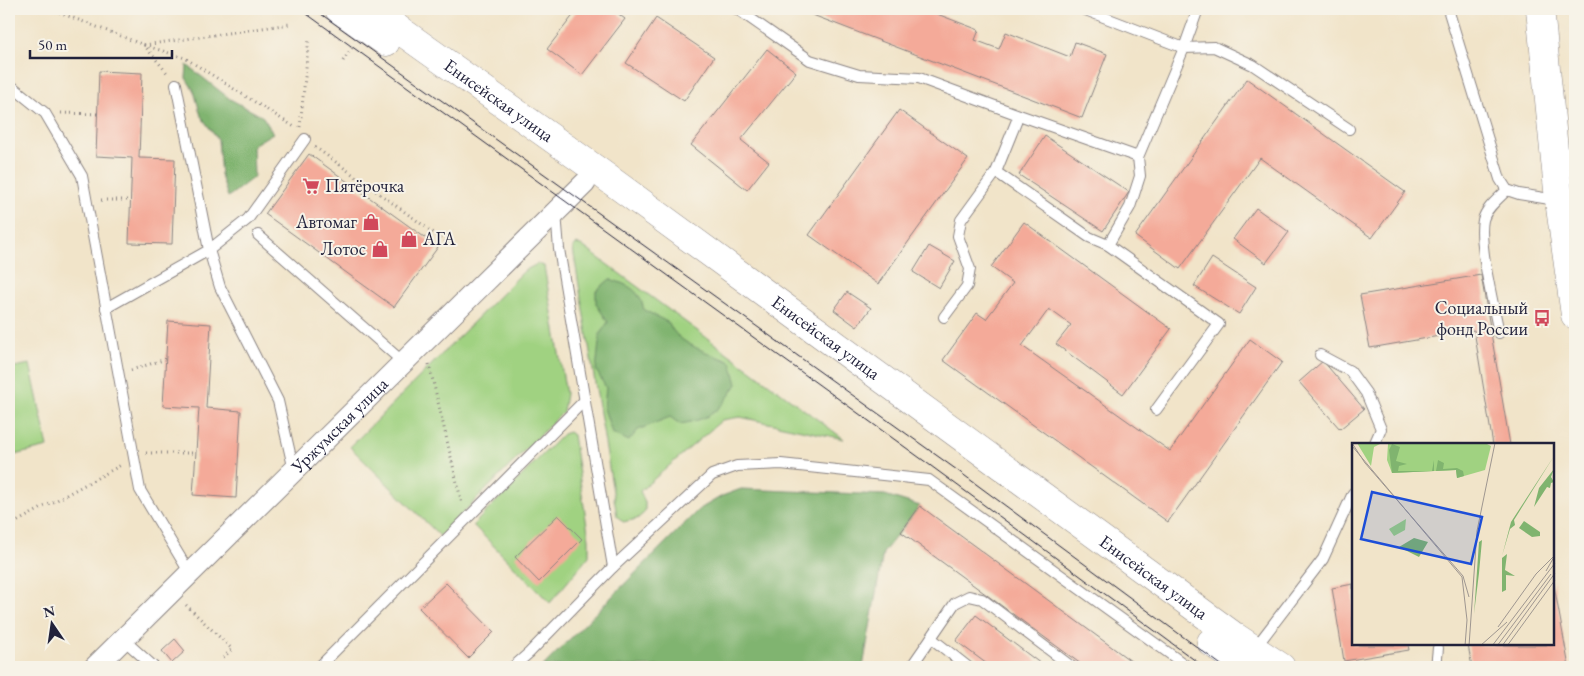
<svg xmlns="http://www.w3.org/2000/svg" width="1584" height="676" viewBox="0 0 1584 676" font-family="'EB Garamond',serif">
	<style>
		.green { fill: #a0d281; stroke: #617a5e }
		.forest { fill: #80b46f; stroke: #516b55 }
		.building { fill: #f4aa99 }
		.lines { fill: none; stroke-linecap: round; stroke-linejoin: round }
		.service-casing { stroke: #8a8382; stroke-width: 12 }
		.minor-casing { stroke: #8a8382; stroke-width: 23 }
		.secondary-casing { stroke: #8a8382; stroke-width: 29 }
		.path { stroke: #8a8382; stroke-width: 3; stroke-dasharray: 1 4; stroke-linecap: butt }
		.service { stroke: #fff; stroke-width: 10 }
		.minor { stroke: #fff; stroke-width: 21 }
		.secondary { stroke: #fff; stroke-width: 28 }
		.tram { stroke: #22223b; stroke-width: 1 }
		.labels { text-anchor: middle; stroke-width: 4; stroke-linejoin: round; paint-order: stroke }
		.street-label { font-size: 18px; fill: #22223b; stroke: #f7f3e8 }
		.poi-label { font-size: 18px; fill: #22223b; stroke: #f7f3e8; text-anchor: end }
		.inset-road { fill: none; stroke: #9e9690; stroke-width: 1 }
		.view { fill: #1d4ed8; fill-opacity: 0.15; stroke: #1d4ed8; stroke-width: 2.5 }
		.inset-edge { fill: none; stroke: #22223b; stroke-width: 2.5 }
	</style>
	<rect width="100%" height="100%" fill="#f7f3e8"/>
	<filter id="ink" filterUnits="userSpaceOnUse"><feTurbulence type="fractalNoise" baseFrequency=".02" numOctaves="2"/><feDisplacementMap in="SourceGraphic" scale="10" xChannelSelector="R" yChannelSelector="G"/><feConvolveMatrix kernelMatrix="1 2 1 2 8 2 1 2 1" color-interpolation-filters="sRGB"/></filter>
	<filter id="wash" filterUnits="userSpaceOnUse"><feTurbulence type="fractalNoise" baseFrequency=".0096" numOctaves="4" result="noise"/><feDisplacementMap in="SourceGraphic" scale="20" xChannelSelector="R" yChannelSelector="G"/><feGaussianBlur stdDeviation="1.12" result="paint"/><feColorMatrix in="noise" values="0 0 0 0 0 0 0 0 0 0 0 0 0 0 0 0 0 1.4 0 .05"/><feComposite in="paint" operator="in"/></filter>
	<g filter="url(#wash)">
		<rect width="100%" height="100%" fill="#f1e4c9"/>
		<g class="green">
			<polygon points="575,244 581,245 844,439 740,417 722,420 640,491 645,502 645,512 637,519 623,522 617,516 614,498 573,249"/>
			<polygon points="537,264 544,266 566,394 563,412 440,536 350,447 524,271"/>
			<polygon points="30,364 48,447 10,456 9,368"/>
			<polygon points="569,432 573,435 589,539 589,556 550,603 473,525 563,434"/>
		</g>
		<g class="forest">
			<polygon points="187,65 230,99 263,117 273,133 253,145 254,177 228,197 221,176 218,140 201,116 194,91 186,78"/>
			<path d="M610,279C630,286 639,289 644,310L669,323C677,345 711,353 731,362L737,384C720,410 712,419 680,424L670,417L638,430L629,441L612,433L604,408L606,388L596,370L600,334L608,322L596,304V291Z"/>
			<polygon points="741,489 885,495 920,506 883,553 863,667 543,666 698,510 722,496"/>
		</g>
		<g id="blocks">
			<g class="building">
				<polygon points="578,9 612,9 625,19 582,75 547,49"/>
				<polygon points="797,9 924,9 979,30 975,40 999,49 1006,32 1070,57 1075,42 1107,54 1082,118"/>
				<polygon points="656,18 714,57 684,101 626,63"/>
				<polygon points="767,49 796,72 741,140 769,162 747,190 691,145"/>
				<polygon points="99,71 142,73 139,158 175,159 172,244 129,243 132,158 96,156"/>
				<polygon points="1247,79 1405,192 1372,238 1260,158 1180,269 1135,236"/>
				<polygon points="899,110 968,159 878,284 809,235"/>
				<polygon points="1045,136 1129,192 1103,231 1019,175"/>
				<polygon points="309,154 438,247 394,307 265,214"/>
				<polygon points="1256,208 1289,232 1266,263 1233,239"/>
				<polygon points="1024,222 1171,329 1123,394 1056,344 1071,325 1049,309 1022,346 1170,451 1250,339 1282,362 1168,522 943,360 977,313 986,319 1013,283 991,267"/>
				<polygon points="929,246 955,261 939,288 913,272"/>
				<polygon points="1212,258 1256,287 1239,314 1194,286"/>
				<polygon points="1481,275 1490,327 1510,445 1493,445 1474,330 1370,348 1360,295"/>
				<polygon points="847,292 871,308 857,327 834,310"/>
				<polygon points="168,321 211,324 206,408 241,411 236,498 193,495 199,408 163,406"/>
				<polygon points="1323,361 1364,409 1340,429 1299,382"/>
				<polygon points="920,506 1139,667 1085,667 901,532"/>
				<polygon points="558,515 582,539 539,582 515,557"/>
				<polygon points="1553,580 1569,667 1472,667 1468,645 1553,645"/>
				<polygon points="446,583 494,632 468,658 419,608"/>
				<polygon points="1353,584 1353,645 1408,645 1409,650 1344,661 1332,588"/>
				<polygon points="976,615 1045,667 991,667 956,641"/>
				<polygon points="175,639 185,651 172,663 162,651"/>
			</g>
		</g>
	</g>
	<g filter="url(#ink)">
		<use href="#blocks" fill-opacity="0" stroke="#8a8382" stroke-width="1"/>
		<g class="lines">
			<g class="service-casing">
				<g id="service">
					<polyline points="737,9 810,60 859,75 919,78 1019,115"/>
					<polyline points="1083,9 1184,48 1198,9"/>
					<polyline points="1448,9 1500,179 1507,190 1519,194 1556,200"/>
					<polyline points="9,84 45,113 82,176 140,490 189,572"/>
					<polyline points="996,172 1019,115 1138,157"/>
					<polyline points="556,213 559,249 613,567"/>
					<polyline points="258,235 403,362"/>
					<polyline points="1108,245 1130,207 1140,176 1138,157 1184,48 1214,47 1253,65 1349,129"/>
					<polyline points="106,308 209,250 176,84"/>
					<polyline points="944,317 967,286 970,269 958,236 961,220 996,172 1089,237 1108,245 1219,324 1156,410"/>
					<path d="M1499,333C1494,307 1478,243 1483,220C1486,208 1499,198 1507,190"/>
					<polyline points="1320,355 1350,371 1366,393 1381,429 1374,445"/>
					<polyline points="292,462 278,401 220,287 209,250 248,219 305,139"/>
					<polyline points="931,638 968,667"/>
					<polyline points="123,639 154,667"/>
					<polyline points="1255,648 1323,559 1353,493"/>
					<polyline points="319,667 585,400"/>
					<polyline points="513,667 529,653 613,567 712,475 737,466 781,464 929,480 1188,667"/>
					<polyline points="911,667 955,603 969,596 982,599 1072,667"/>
					<polyline points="1436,667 1438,648"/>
				</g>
			</g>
			<g class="minor-casing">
				<g id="minor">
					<path id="s1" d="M95,667L585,183"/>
				</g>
			</g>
			<g class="secondary-casing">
				<g id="secondary">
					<polyline points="339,9 386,42"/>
					<path id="s2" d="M370,9L598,171L1234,636L1281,667"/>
					<polyline points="1540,9 1559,200 1575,315"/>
					<polyline points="1211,642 1246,667"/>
				</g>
			</g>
			<g class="path">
				<polyline points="50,9 144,45 168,74"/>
				<polyline points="144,45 185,58 296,128"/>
				<polyline points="144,45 290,24"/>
				<polyline points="343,61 354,45"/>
				<polyline points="61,113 97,114"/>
				<polyline points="300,127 309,38"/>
				<polyline points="315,147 445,241"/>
				<polyline points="101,200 130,200"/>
				<polyline points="429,364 462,504"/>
				<polyline points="131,370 166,359"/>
				<polyline points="146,453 196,453"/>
				<polyline points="9,526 123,464"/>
				<polyline points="186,605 232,649 223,658"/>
			</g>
			<use href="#service" class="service"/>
			<use href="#minor" class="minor"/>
			<use href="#secondary" class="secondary"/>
			<g class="tram">
				<polyline points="300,9 927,463 1204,667"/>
				<polyline points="314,9 957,470 1224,667"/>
			</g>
		</g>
	</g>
	<defs>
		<g id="supermarket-bare" transform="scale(1.35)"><path d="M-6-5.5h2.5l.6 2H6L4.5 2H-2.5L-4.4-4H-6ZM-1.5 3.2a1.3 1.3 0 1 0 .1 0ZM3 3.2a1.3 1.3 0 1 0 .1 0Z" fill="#d1495b" stroke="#f7f3e8" stroke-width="2.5" paint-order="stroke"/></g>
		<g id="shop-bare" transform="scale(1.35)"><path d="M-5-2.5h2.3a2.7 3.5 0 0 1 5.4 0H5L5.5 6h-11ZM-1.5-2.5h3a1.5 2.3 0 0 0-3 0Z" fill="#d1495b" stroke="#f7f3e8" stroke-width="2.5" paint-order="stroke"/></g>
		<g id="bus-bare" transform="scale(1.35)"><path d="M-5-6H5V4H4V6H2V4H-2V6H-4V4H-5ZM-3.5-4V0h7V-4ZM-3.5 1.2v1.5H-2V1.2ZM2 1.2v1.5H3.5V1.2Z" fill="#d1495b" stroke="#f7f3e8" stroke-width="2.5" paint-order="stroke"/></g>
	</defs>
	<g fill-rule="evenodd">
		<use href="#supermarket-bare" x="311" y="186"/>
		<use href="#shop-bare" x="371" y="222"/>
		<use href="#shop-bare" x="409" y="239"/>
		<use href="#shop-bare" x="380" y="249"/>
		<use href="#bus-bare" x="1542" y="318"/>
	</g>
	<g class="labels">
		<g class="street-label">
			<text dy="6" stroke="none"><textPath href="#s2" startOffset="158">Енисейская улица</textPath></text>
			<text dy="6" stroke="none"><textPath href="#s2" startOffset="562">Енисейская улица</textPath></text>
			<text dy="6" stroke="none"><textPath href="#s1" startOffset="344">Уржумская улица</textPath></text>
			<text dy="6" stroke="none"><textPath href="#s2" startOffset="968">Енисейская улица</textPath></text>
		</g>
		<g class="poi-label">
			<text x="325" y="192" text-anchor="start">Пятёрочка</text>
			<text x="357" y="228">Автомаг</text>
			<text x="423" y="245" text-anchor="start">АГА</text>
			<text x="366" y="255">Лотос</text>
			<text x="1528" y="314">Социальный<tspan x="1528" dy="21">фонд России</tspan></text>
		</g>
	</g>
	<g transform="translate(1352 443)">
		<rect width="202" height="202" fill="#f1e4c9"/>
		<path d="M5,0H30L22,4L19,23ZM32,0H133L139,3L133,27L105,35L104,27L40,30L35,17L36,1ZM54,76L53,87L42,93L37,86Z" fill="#a0d281"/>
		<path d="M40,1L48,4L44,18L55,21L47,23L46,28H80L82,17V28L40,30L37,7ZM202,13L162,77L163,82L158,86L150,113L159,79ZM86,17L92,20L91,26L105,25L111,28L112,33L105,35L104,27L84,28ZM202,26L199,34L202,39L199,40L198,45L195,44L182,64L187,45ZM172,78L188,89V93L180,94L167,85ZM62,95L76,99L67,114L47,104ZM130,97L127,130L122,171L127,99ZM155,111L153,127L163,133L154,132V147L150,149V115Z" fill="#80b46f"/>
		<path class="inset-road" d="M0,0L13,20L111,133L117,154M0,3L110,134L115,177L113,203M194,128L202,114M146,184L184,131L203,112M117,203L125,88L143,0M128,203L155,179M140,203L203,120M145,203L199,131M150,203L203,130M155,203L203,137"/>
		<path class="view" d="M20,49L130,74L119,121L9,96Z"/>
		<rect width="202" height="202" class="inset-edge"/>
	</g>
	<rect width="1584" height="676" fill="none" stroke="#f7f3e8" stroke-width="30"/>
	<g transform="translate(52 624) rotate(347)" stroke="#f7f3e8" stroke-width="4" paint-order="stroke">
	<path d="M0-4L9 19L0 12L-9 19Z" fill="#22223b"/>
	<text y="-8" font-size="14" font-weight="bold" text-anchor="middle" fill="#22223b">N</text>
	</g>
	<path d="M30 50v8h142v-8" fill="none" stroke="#22223b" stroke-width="2.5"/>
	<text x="38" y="50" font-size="15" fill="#22223b" stroke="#f7f3e8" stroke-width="4" paint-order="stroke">50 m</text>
</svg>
